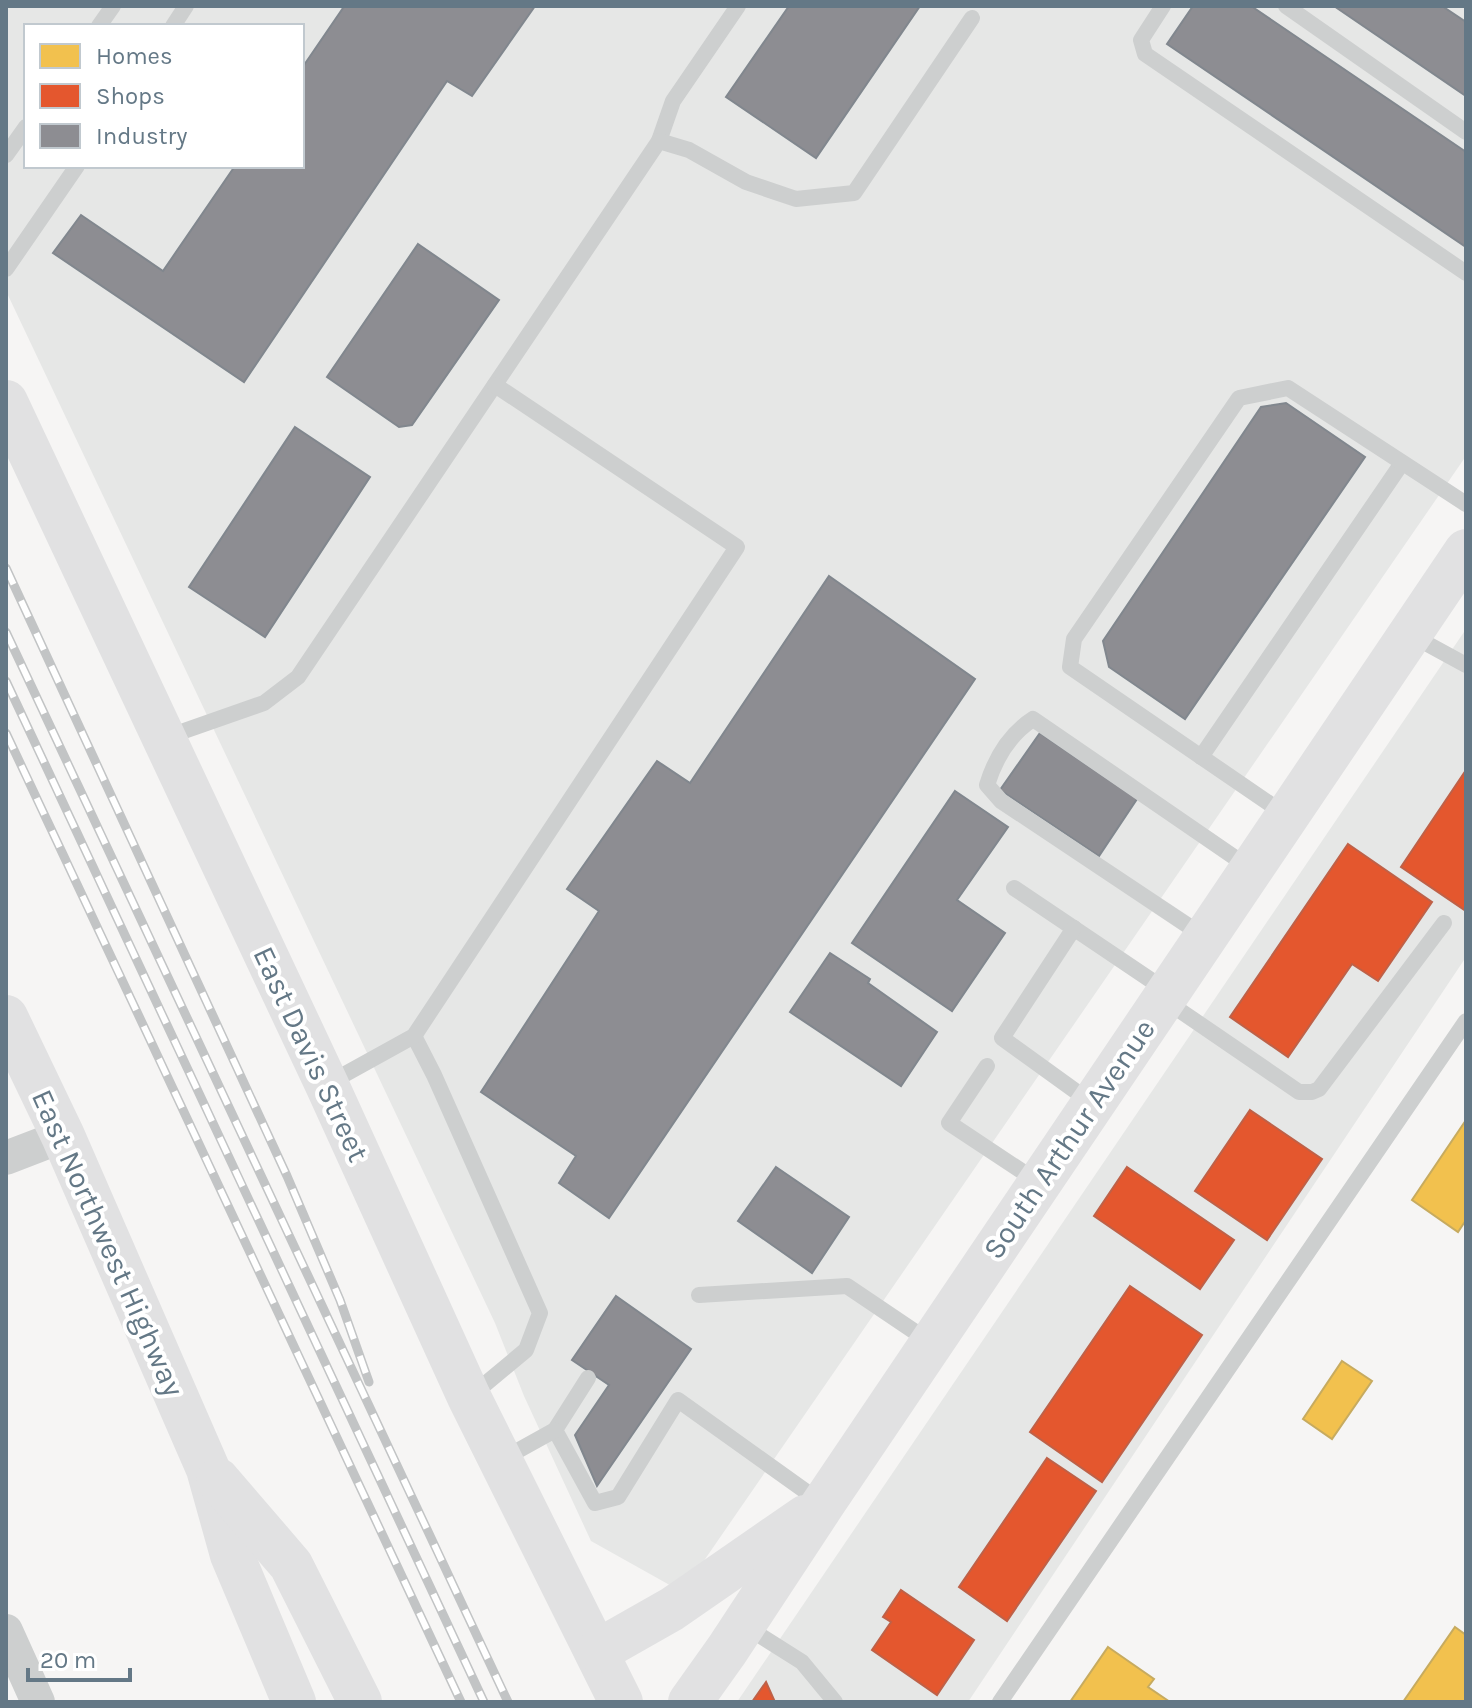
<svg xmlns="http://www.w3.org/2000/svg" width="1472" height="1708" viewBox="0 0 1472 1708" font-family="Karla,sans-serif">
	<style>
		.built { fill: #e6e7e6; fill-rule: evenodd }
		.homes { fill: #f2c14e; stroke: #c7ab5f; stroke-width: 2 }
		.shops { fill: #e4572e; stroke: #be6148; stroke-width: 2 }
		.industry { fill: #8d8d92; stroke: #81878e; stroke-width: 2 }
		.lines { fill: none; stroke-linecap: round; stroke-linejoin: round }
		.lane { stroke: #cdcfcf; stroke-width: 16 }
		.street { stroke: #cdcfcf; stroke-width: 34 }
		.secondary { stroke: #e1e1e2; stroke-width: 44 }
		.primary { stroke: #e1e1e2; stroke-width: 44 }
		.rail-casing { stroke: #c2c4c5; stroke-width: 9 }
		.rail { stroke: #fff; stroke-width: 6; stroke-dasharray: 18; stroke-linecap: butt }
		.labels { text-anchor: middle; stroke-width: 8; stroke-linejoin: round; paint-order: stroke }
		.street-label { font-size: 30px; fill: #647886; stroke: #fff }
	</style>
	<rect width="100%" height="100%" fill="#f6f5f4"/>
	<g class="built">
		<path d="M6,6H1466V456L701,1565L675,1588L591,1541L524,1396L495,1323L6,291ZM26,26H302V166H26Z"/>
		<polygon points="1466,629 1466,957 968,1702 737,1702"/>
	</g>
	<g class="homes">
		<polygon points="1466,1120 1466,1225 1464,1223 1458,1232 1412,1200"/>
		<polygon points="1342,1361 1372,1381 1332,1439 1303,1419"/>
		<polygon points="1455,1627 1466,1635 1466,1702 1403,1702"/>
		<polygon points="1108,1647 1154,1679 1148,1687 1170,1702 1070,1702"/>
	</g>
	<g class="shops">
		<polygon points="1466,770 1466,911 1401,867"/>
		<polygon points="1348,844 1432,902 1378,981 1352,964 1288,1057 1230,1017"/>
		<polygon points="1250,1110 1322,1159 1267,1240 1195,1191"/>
		<polygon points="1127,1167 1234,1240 1200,1289 1094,1216"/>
		<polygon points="1130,1286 1202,1335 1102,1482 1030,1432"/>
		<polygon points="1047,1458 1096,1491 1007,1621 959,1587"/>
		<polygon points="901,1590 974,1640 937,1695 872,1650 891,1622 883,1617"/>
		<polygon points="766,1682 775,1702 752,1702"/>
	</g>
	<g class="industry">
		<polygon points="340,6 535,6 472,96 447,81 244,382 53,253 81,215 163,271 235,166 302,166 302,68 343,8"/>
		<polygon points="789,6 920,6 816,158 726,97"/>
		<polygon points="1193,6 1251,6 1466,152 1466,247 1167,44"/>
		<polygon points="1334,6 1442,6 1466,22 1466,96"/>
		<polygon points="418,244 499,300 412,425 399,427 327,377"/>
		<polygon points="1286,403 1365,457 1185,719 1109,667 1103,641 1261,407"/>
		<polygon points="295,427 370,477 265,637 189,587"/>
		<polygon points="829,576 975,679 609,1218 559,1183 576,1156 481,1092 599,911 567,889 657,761 690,783"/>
		<polygon points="1040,733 1137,799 1099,856 1000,790"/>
		<polygon points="955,791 1008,827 957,900 1005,933 952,1011 852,943"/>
		<polygon points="830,953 870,979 868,983 937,1032 901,1086 790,1012"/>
		<polygon points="776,1167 849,1217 812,1273 738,1221"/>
		<polygon points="616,1296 691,1349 597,1486 575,1435 609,1385 572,1360"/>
	</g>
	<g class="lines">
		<g class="lane">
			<polyline points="1163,6 1141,40 1145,54 1466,273"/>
			<polyline points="1286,6 1466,132"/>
			<polyline points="99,26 113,6"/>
			<polyline points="173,26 186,6"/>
			<polyline points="659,141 673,101 738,6"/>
			<polyline points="6,155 26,127"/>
			<polyline points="6,269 77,166"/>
			<polyline points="1411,635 1466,665"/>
			<polyline points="164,738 264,703 298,677 659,141 689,150 746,182 796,199 854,193 972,18"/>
			<polyline points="1201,757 1402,463"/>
			<polyline points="1286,815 1070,667 1074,639 1239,398 1288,388 1466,504"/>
			<polyline points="1014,888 1167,991"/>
			<polyline points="1074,928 1002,1038 1092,1103"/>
			<path d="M1202,935L1001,801L987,785C995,759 1010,734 1033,719L1250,868"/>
			<polyline points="1166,1001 1299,1092 1312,1092 1319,1089 1444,923"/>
			<polyline points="414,1036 434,1075 540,1313 526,1350 472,1395"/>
			<polyline points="987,1066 949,1123 1038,1182"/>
			<polyline points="329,1083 414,1036 737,547 495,385"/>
			<polyline points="699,1295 847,1286 930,1342"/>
			<polyline points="588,1378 555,1430 595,1503 618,1497 678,1400 822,1503"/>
			<polyline points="501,1460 555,1430"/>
			<polyline points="745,1626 802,1662 835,1702"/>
			<polyline points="1000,1702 1466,1021"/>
		</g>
		<g class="street">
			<polyline points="6,1158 63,1136"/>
			<polyline points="6,1631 38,1702"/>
		</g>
		<g class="secondary">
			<polyline points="6,402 327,1085 469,1397 621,1702"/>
			<polyline points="598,1651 672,1609 805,1517"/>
			<polyline points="690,1702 727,1650 823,1504 1466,551"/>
		</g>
		<g class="primary">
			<polyline points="6,1017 63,1136 208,1469 232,1555 294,1702"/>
			<polyline points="218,1480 291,1565 360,1702"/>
		</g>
		<g class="rail-casing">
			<g id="rail">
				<polyline points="6,568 287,1176 340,1300 369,1382"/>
				<polyline points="6,632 508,1702"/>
				<polyline points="6,681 484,1702"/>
				<polyline points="6,733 461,1702"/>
			</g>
		</g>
		<use href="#rail" class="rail"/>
	</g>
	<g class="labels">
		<g class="street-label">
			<text transform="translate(311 1054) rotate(65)" y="10">East Davis Street</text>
			<text transform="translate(1069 1139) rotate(-56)" y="10">South Arthur Avenue</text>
			<text transform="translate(108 1243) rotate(66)" y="10">East Northwest Highway</text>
		</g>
	</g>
	<rect width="1472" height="1708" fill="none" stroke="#647886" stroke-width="16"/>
	<rect x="24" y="24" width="280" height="144" fill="#ffffff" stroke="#c1c9cf" stroke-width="2"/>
	<rect x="40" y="44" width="40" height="24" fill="#f2c14e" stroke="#c1c9cf" stroke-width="2"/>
	<text x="96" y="64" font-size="24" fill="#647886">Homes</text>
	<rect x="40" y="84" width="40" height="24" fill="#e4572e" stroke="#c1c9cf" stroke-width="2"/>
	<text x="96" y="104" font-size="24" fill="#647886">Shops</text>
	<rect x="40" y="124" width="40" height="24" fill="#8d8d92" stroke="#c1c9cf" stroke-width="2"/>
	<text x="96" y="144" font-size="24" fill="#647886">Industry</text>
	<path d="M28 1668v12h102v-12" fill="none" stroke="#647886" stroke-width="4"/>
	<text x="40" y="1668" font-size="24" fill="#647886" stroke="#ffffff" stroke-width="6" paint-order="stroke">20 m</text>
</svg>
